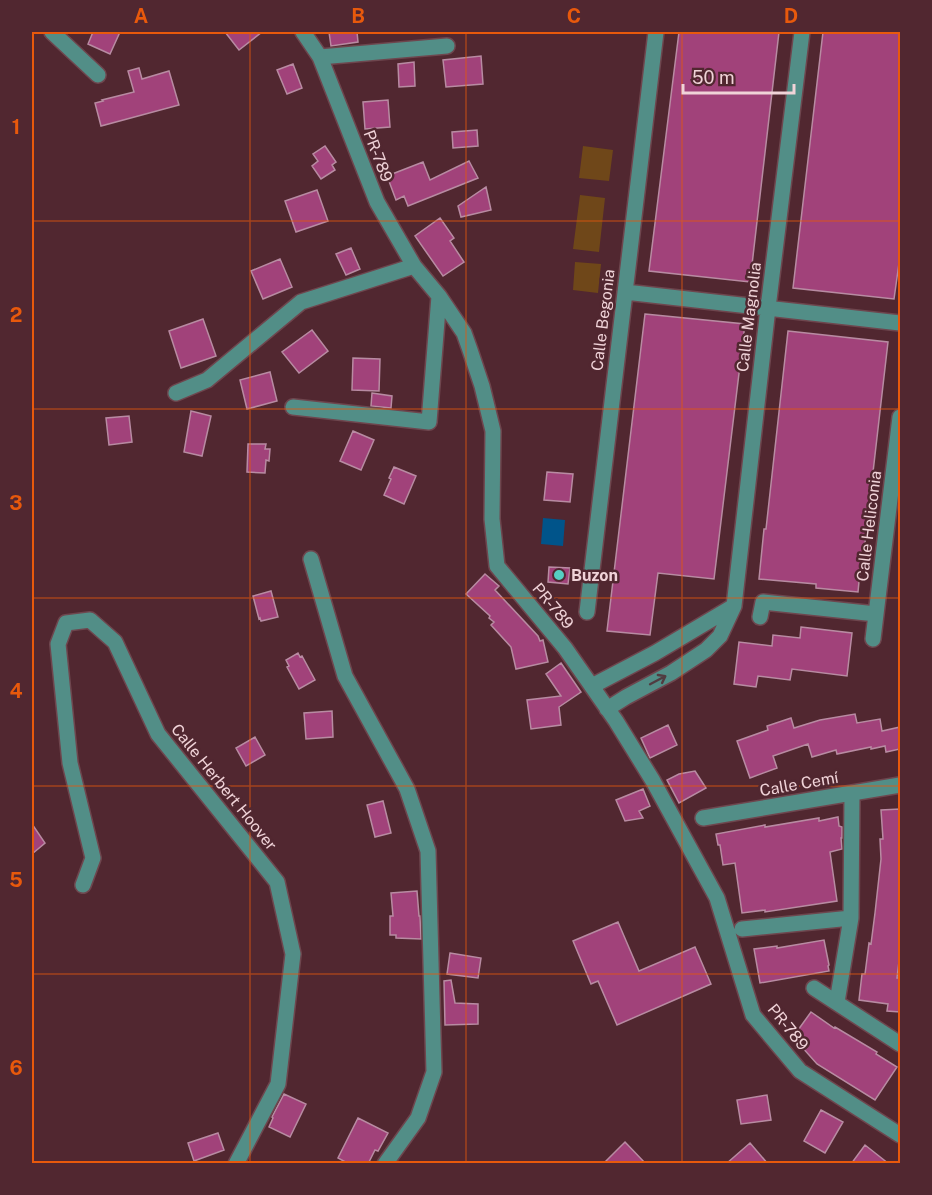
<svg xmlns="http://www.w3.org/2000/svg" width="932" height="1195" font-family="'Public Sans',sans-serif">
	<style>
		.green { fill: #6f4719 }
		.water { fill: #00548a }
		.building { fill: #a1427a; stroke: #b88ba2; stroke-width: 1.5 }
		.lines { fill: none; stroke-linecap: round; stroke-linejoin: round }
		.minor-casing { stroke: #6e464e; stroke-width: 18 }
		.minor { stroke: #528e87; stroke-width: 15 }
		.oneway { stroke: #513c41 }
		.grid { fill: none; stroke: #e8590c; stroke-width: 1.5; stroke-opacity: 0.55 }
		.poi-dot { fill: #56cec2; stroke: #512730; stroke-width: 2 }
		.labels { text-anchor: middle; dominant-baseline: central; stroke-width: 5; stroke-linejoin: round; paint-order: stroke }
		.street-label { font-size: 16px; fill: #f0d3d8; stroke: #512730 }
		.poi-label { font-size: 16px; font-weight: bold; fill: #f0d3d8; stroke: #512730; text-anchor: start }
		.neatline { fill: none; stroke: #e8590c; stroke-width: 2 }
		.grid-label { font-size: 20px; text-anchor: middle; font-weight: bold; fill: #e8590c }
	</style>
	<rect width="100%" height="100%" fill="#512730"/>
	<path class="green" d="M583,146L613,150L609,181L579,178Z
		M580,195L605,198L599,252L573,249Z
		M575,262L601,264L598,293L573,290Z"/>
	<path class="water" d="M543,518L565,520L563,546L541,544Z"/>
	<path class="building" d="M93,32H120L110,54L88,44Z
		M225,32H262L239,50Z
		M329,32H357L358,42L331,46Z
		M679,32H779L750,282L649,271Z
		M823,32H900V256L894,299L793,288Z
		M481,56L483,84L446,87L443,60Z
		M414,62L415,86L399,87L398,64Z
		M293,64L302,88L287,94L277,70Z
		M139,68L142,79L169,71L179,105L101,126L95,103L103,101L102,100L134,92L128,71Z
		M388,100L390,127L365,129L363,102Z
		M477,130L478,146L453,148L452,132Z
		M325,146L336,162L332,165L335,170L321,179L312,166L318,161L313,154Z
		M469,161L478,178L408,206L404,196L396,200L387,176L423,162L430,180Z
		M486,187L491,210L461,217L458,206Z
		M317,190L328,221L296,232L285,201Z
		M440,218L454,238L450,241L464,262L443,276L415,236Z
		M351,248L360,269L346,275L336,254Z
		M280,259L292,287L263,299L251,271Z
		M645,314L745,324L714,579L658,573L650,635L607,631Z
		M203,319L216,356L181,368L169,331Z
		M312,330L328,351L299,373L282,352Z
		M788,331L888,342L866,533L863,561H861L858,592L816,588V584L759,579L764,529H766Z
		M353,358L380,359L379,391L352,390Z
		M270,372L277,401L247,409L240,380Z
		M372,393L392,396L391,408L371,406Z
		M191,411L211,416L202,456L184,452Z
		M129,416L132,442L109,445L106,418Z
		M353,431L374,440L361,470L340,461Z
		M248,444H266L265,449H270L269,461L266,460L265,473L247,472Z
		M394,467L416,476L404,504L384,495L391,479L389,478Z
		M547,472L573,474L570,502L544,500Z
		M549,567L570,568L568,584L548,582Z
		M485,574L499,586L495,590L538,636L540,641L543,640L548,662L516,669L511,647L491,625L494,622L489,618L490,616L466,594Z
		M271,591L278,617L261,621L260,618L259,619L253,596Z
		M801,627L852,633L847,676L792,669L790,680L758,676L756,687L734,684L739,642L772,646L773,635L800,638Z
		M298,653L300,657L302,656L315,680L299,689L287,667L289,666L286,660Z
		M561,663L581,692L559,707L561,725L531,729L527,700L561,696L546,674Z
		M332,711L333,737L306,739L304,713Z
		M855,714L857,723L880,719L882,731L900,727V749L886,752L885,746L871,749V747L837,754L836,750L812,757L808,744L773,756L777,768L750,778L737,741L768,730L767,726L791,718L794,728L820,720Z
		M668,725L677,745L650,758L641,738Z
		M255,737L265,755L246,766L236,748Z
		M695,771L706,788L679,803L667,780L679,774Z
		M643,789L650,806L639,811L643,818L625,821L616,800Z
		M383,801L391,833L375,837L367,805Z
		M900,809V953L897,978H900V1012L887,1011L888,1004L859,1000L862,974H865L869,943L871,944L875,913L881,859L880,839H883L881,810Z
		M838,817L839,826L842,827V838H841L842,849L830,852L837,901L765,912V910L742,913L735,863L723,865L720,845H718L716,834L765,825V827L819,818V821Z
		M32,824L45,843L32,854Z
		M417,891L419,916H420L421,939L396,938V935H390V916H393L391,893Z
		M618,922L639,971L695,947L711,984L617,1025L598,981L591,984L573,941Z
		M824,940L829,965L828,966L829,971L760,983L754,949L777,946V948Z
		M450,953L481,958L478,978L447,974Z
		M451,980L455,1003L478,1004V1024L445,1025L444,981Z
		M811,1012L834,1028L835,1027L877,1052L876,1054L897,1067L875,1100L817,1064L793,1037Z
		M284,1094L306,1104L290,1137L269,1127L273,1118L272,1117Z
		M767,1095L771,1120L741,1124L737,1100Z
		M821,1110L843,1122L825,1153L804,1141Z
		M358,1118L388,1133L378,1151L375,1150L368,1164H349L338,1158Z
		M218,1133L224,1150L194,1161L188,1143Z
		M625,1142L646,1164H603Z
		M750,1143L768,1164H726Z
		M865,1145L889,1164H851Z"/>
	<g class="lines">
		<g class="minor-casing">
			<path id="minor" d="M52,32L98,75
				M303,32L320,57L377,202L414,266L439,296L464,333L470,350L482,386L493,431L492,519L497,566L565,648L616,721L653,781L717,898L753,1015L800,1071L900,1135
				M320,57L447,46
				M625,292L900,323
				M176,393L207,380L301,302L414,266
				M293,407L429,422L439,296
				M311,559L345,676L407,789L428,851L434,1072L418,1118L385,1164
				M587,612L656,32
				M760,617L763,602L876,614
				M873,639L900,417
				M592,686L655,653L734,606
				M607,709L626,697L671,673L706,650L720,636L734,606L768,308L802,32
				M703,818L900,785
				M83,885L93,858L70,763L58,644L66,623L90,620L115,642L158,734L277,882L293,954L278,1084L236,1164
				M742,929L851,918
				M814,988L900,1044
				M837,1002L851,918L852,793"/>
		</g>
		<use href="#minor" class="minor"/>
	</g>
	<defs><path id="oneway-shaft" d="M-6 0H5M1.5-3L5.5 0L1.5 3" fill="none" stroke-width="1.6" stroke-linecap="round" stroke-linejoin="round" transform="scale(1.5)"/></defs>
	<use class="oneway" href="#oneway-shaft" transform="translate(658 680) rotate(-28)"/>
	<path class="grid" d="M250,32V1164M466,32V1164M682,32V1164M32,221H900M32,409H900M32,598H900M32,786H900M32,974H900"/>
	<circle class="poi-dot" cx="559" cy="575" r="6"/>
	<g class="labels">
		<g class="street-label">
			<text transform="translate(378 156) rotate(69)">PR-789</text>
			<text transform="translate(749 317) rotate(-83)">Calle Magnolia</text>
			<text transform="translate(603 320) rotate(-83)">Calle Begonia</text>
			<text transform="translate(869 526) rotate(-83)">Calle Heliconia</text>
			<text transform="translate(553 606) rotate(50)">PR-789</text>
			<text transform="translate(799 784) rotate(-10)">Calle Cemí</text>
			<text transform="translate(224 787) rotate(51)">Calle Herbert Hoover</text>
			<text transform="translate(788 1027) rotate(51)">PR-789</text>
		</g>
		<g class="poi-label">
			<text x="571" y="575">Buzon</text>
		</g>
	</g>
	<rect width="932" height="1195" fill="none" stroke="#512730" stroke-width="66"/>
	<path d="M683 84v9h111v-9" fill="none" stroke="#f0d3d8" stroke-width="3"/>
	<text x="692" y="84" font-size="18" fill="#f0d3d8" stroke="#512730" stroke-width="4.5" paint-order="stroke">50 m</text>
	<rect x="33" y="33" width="866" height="1129" class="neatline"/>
	<g class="grid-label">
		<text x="141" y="23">A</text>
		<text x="358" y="23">B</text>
		<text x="574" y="23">C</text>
		<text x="791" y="23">D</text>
		<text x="16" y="134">1</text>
		<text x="16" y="322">2</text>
		<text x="16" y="510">3</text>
		<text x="16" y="698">4</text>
		<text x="16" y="887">5</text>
		<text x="16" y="1075">6</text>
	</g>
</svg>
